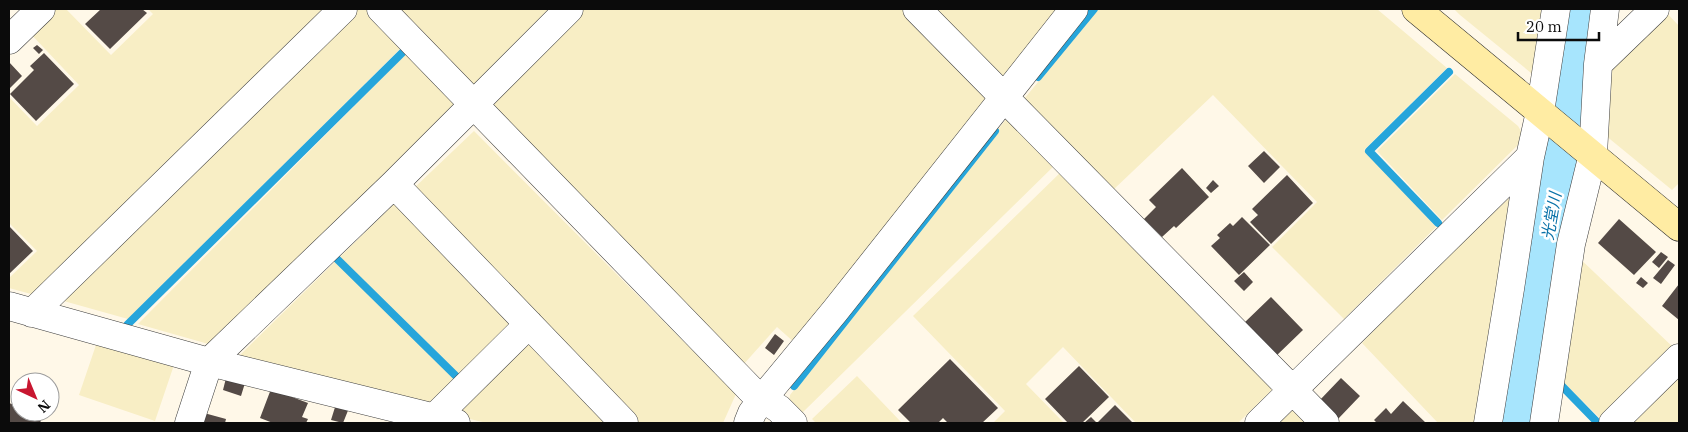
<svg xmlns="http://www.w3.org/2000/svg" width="1688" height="432" font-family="'IBM Plex Serif','Noto Sans JP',serif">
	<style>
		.farmland { fill: #f8eec5 }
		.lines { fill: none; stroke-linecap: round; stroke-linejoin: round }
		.stream { stroke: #26a5db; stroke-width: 8 }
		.river { stroke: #a7e5fd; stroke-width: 49 }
		.building { fill: #544a46 }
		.street-casing { stroke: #3e3e3e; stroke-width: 29 }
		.secondary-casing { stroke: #2d2d2d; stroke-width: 29 }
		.street { stroke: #fff; stroke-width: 28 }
		.secondary { stroke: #ffeca3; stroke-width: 28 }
		.labels { text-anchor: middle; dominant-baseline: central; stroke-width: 5; stroke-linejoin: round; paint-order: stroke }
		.water-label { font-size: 16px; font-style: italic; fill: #0972a8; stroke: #fff }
	</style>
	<rect width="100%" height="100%" fill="#fff8e8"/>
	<path class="farmland" d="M51,9H66L111,55L153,14L148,9H334L42,297L9,288V278L37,251L9,223V97L37,126L79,85L28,31Z
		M351,9H369L405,44L128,319L53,298Z
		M391,9H557L473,92Z
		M580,9H905L990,94L795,343L777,327L743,365L485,104Z
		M930,9H1059L1002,81Z
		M1098,9H1377L1447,68L1364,150L1436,227L1344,319L1272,247L1317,202L1213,95L1112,191L1020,104Z
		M1454,9H1549L1536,77L1460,15Z
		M1665,11L1679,26V183L1672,190L1594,126L1604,71Z
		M411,49L464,102L212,345L138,324Z
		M1455,74L1518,126L1525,138L1442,220L1377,151Z
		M1011,113L1058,162L801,414L789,402L790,395Z
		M474,131L736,394L723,423H631L412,190Z
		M1063,170L1277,385L1238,423H1136L1063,347L1026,384L1064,423H993L1005,411L913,316Z
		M1519,189L1483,423H1438L1362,343L1441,261Z
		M396,202L522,324L437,408L237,358Z
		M1575,254L1675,349L1603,421L1556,375Z
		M529,331L617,423H487L444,413Z
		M97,342L175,362L155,421L79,395Z
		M1679,375V423H1630Z
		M857,376L902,423H816L812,419Z
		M1295,408L1310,423H1279Z"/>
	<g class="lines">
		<path class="stream" d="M1038,77L1094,9
			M1438,223L1369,151L1449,72
			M335,257L460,380
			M127,325L407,48
			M1528,353L1545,369
			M1557,381L1596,421
			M794,386L995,131"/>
		<path class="river" d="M1515,423L1580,50L1583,9"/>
	</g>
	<path class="building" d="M101,9H142L147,13L110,49L85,24Z
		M37,45L43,50L39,54L33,48Z
		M44,53L74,84L36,121L10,94L34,70L30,66Z
		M9,62L22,76L9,89Z
		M1264,151L1280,167L1264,183L1248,166Z
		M1182,168L1209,197L1176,228L1174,226L1162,237L1144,219L1156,207L1149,200Z
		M1287,175L1313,203L1271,244L1250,222L1258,215L1252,209Z
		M1213,180L1219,186L1211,193L1206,188Z
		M1242,217L1270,245L1239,275L1211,246L1220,238L1217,235L1230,223L1233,226Z
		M1619,219L1656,252L1634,275L1598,243Z
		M9,226L33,251L9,274Z
		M1661,252L1668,257L1659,268L1652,262Z
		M1668,260L1675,265L1661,284L1653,278Z
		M1244,272L1253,282L1244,291L1234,281Z
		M1641,277L1648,283L1643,288L1636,283Z
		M1679,284V320L1662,306Z
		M1271,297L1303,330L1275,357L1243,324Z
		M775,334L784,341L774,355L765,348Z
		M950,359L998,408L982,423H948L943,418L938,423H911L898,410Z
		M1079,366L1109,397L1082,423H1068L1045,399Z
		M226,378L245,383L241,396L223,390Z
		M1341,378L1360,396L1338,419L1319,401Z
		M271,389L308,403L302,417L308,419L306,423H273L260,418Z
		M1403,401L1426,423H1377L1374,420L1386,408L1391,414Z
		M9,403L20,407V412H34L43,415L40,423H9Z
		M336,404L349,408L343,423L331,420Z
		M1115,405L1133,423H1084L1091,417L1097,423Z
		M204,413L226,419L225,423H200Z"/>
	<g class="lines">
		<g class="street-casing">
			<path id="street" d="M381,9L752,391L779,409L793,423
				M917,9L1325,423
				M9,40L41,9
				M1598,64L1605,9
				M394,184L624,423
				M9,306L209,362L456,423
				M32,313L343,9
				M189,423L209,362L394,184L569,9
				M429,423L529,324
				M748,423L752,413L763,398L835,311L1074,9
				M1259,423L1530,157
				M1488,423L1510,289L1530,157L1540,112L1556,9
				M1544,423L1571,244L1593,154L1598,64L1655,9
				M1613,423L1679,358"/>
		</g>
		<g class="secondary-casing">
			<path id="secondary" d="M1416,9L1679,227"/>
		</g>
		<use href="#street" class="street"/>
		<use href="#secondary" class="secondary"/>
	</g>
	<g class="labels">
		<g class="water-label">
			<text transform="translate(1551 216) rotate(-80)">光堂川</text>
		</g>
	</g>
	<rect width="1688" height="432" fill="none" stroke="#0b0b0b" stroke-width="20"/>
	<g transform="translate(35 397) rotate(136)"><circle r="24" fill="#ffffff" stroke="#9d9d9d"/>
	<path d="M0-4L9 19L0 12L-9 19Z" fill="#c81630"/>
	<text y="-8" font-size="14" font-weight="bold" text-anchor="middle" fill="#0b0b0b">N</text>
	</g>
	<path d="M1518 32v8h81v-8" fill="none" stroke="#0b0b0b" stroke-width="2.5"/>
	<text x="1526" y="32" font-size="15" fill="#0b0b0b" stroke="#ffffff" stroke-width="4" paint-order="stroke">20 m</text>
</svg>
